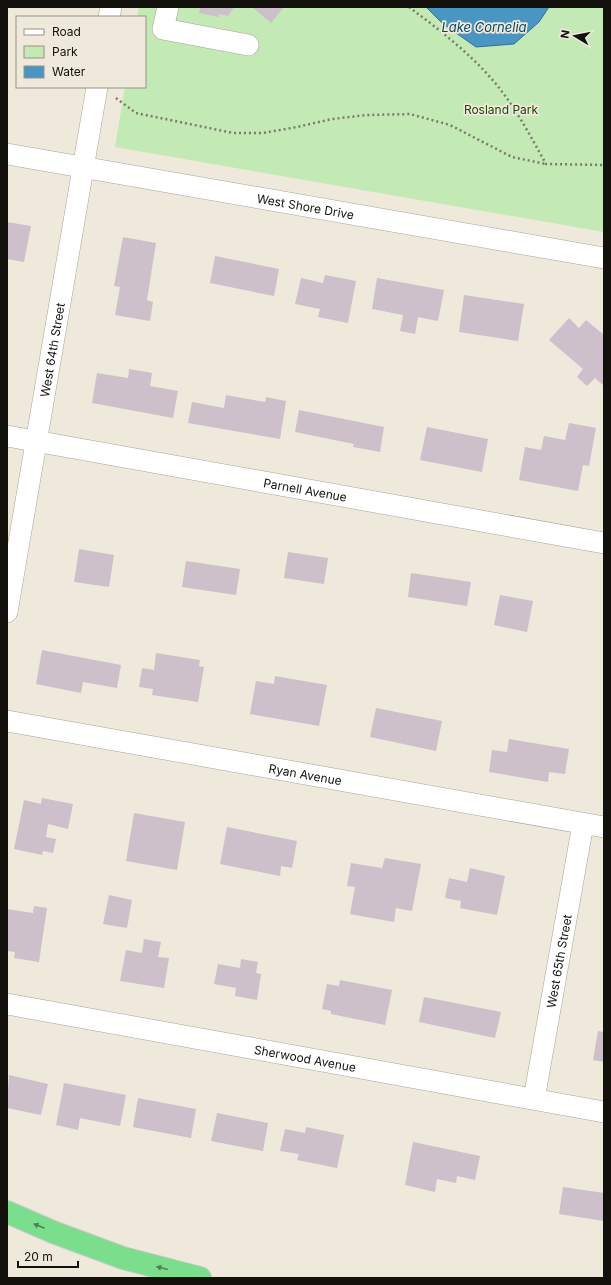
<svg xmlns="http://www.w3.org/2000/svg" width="611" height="1285" font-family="Inter,sans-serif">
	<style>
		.green { fill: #c3e9b4 }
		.water { fill: #4996c3; stroke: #396e8c }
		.building { fill: #cdc0ca }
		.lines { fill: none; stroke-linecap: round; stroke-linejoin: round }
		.minor-casing { stroke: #a9a497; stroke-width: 22 }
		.highway-casing { stroke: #cbcbca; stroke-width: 24 }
		.path { stroke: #7c7970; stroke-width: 2.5; stroke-dasharray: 2 3; stroke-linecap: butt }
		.minor { stroke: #fff; stroke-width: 21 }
		.highway { stroke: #7bde8c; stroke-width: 22 }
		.oneway { fill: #4c8252 }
		.labels { text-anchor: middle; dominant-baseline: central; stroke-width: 3.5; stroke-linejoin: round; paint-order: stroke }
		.park-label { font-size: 12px; fill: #1e4803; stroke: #eee9db }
		.street-label { font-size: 12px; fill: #13110c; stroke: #eee9db }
		.water-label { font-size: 13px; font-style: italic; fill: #084867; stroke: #eee9db }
	</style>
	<rect width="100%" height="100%" fill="#eee9db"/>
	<path class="green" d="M139,7H604V232L115,147L125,87H145V17H137Z"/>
	<path class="water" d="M426,7H549L539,22L514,44L476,47L442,23Z"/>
	<path class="building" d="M200,7H234L228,16L219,14L218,17L199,13Z
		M252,7H284L271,23Z
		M7,222L31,226L24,262L7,259Z
		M123,237L156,243L147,300L153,302L150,321L115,315L120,287L114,286Z
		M215,256L279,269L274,296L210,283Z
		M325,275L356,281L348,323L318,317L320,309L295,304L301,278L323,283Z
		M377,278L444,290L438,321L418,317L415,334L400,331L403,315L372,309Z
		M464,295L524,304L518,341L459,332Z
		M569,318L579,328L586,320L604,335V386L595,378L587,386L577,377L583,369L549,340Z
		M129,369L152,373L150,386L178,391L173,418L92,403L97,373L128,378Z
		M226,395L265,402L266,397L286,401L280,439L188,423L192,402L224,408Z
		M299,410L384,427L380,452L353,447L354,444L295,432Z
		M569,423L596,428L589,466L583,465L578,491L519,480L525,447L541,450L544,436L565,440Z
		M427,427L488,439L482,472L420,460Z
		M79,549L114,555L109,587L74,582Z
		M288,552L328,558L324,584L284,578Z
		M186,561L240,569L236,595L182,587Z
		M411,573L471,582L467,606L408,597Z
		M500,595L533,601L527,632L494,625Z
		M42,650L121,665L117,688L83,682L81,693L36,684Z
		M156,653L200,660L199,666L204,667L198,702L152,695L153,689L139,687L142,668L154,670Z
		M275,676L327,685L319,726L250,714L256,681L274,684Z
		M376,708L442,721L436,751L370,737Z
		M509,739L569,749L565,774L549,772L548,782L489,772L492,750L507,752Z
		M42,798L73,804L68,829L48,824L46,837L56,839L53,853L43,851L42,855L14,849L24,800L41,804Z
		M134,813L185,822L177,870L126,861Z
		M227,827L297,841L292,868L281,866L280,876L220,864Z
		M385,858L421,864L412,911L396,908L394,922L350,914L355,887L347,886L351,863L382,868Z
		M470,868L505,876L497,915L460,908L461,901L445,898L449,878L467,882Z
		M109,895L132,900L127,928L103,924Z
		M34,906L47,908L39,962L14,958L15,952L7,951V909L33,913Z
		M144,939L161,942L158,957L169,958L164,988L120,981L126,950L142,953Z
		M241,959L258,962L256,973L261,974L257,1000L235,996L236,988L214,984L218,964L240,968Z
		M340,980L392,990L385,1025L331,1014V1011L322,1009L327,984L339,986Z
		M424,997L501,1012L495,1038L419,1022Z
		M598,1031L604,1032V1062L593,1060Z
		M9,1075L48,1084L41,1115L7,1108Z
		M64,1083L126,1095L120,1126L80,1118L78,1130L56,1125Z
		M138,1098L196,1109L191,1138L133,1127Z
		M217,1113L268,1123L263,1151L211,1141Z
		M306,1127L344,1135L337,1168L297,1160L299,1154L280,1151L285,1129L305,1133Z
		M413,1142L480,1156L475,1180L457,1176L456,1183L437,1179L435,1192L405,1185Z
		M563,1187L604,1193V1221L559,1214Z"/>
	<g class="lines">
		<g class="minor-casing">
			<g id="minor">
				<path d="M168,7L163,29L248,45"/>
				<path d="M109,17L111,7"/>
				<path id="s1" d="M7,154L604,258"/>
				<path id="s2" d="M7,436L604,543"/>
				<path id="s3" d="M7,612L97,87"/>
				<path id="s4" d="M7,721L604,827"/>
				<path id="s5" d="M7,1004L604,1112"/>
				<path id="s6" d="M534,1099L583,824"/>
			</g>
		</g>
		<g class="highway-casing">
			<path id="highway" d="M7,1212L53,1232L123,1258L200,1278"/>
		</g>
		<path class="path" d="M409,7C441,31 475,57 500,89C518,112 532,139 546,164L604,165
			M116,98L136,113L233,133H263L297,127L332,119L367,115L410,114L450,125L512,157L546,164"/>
		<use href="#minor" class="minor"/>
		<use href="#highway" class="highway"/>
	</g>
	<defs><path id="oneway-solid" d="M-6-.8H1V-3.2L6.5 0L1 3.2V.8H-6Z"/></defs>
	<g class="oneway">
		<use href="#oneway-solid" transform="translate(39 1226) rotate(-157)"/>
		<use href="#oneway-solid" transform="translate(162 1268) rotate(-166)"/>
	</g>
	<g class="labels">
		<g class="park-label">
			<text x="501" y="109">Rosland Park</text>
		</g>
		<g class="street-label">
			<text stroke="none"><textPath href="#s1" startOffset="303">West Shore Drive</textPath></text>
			<text stroke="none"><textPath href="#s3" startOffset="266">West 64th Street</textPath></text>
			<text stroke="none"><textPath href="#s2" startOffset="303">Parnell Avenue</textPath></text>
			<text stroke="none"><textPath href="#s4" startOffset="303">Ryan Avenue</textPath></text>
			<text stroke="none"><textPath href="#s6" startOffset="140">West 65th Street</textPath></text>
			<text stroke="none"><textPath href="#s5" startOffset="303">Sherwood Avenue</textPath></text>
		</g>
		<g class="water-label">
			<text x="484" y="27">Lake Cornelia</text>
		</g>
	</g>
	<rect width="611" height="1285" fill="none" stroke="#13110c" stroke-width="16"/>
	<rect x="16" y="16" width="130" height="72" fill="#eee9db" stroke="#969388"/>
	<rect x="24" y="29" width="20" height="6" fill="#ffffff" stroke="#969388"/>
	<text x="52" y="36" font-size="12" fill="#13110c">Road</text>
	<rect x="24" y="46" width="20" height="12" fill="#c3e9b4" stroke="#969388"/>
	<text x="52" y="56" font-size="12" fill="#13110c">Park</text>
	<rect x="24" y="66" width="20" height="12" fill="#4996c3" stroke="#969388"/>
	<text x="52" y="76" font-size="12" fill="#13110c">Water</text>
	<g transform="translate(575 36) rotate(280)" stroke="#eee9db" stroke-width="3" paint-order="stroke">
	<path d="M0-3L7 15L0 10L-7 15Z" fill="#13110c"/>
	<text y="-6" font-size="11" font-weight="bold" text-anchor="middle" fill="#13110c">N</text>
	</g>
	<path d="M18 1261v6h60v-6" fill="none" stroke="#13110c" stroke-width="2"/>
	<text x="24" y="1261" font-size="12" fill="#13110c" stroke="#eee9db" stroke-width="3" paint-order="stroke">20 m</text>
</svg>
